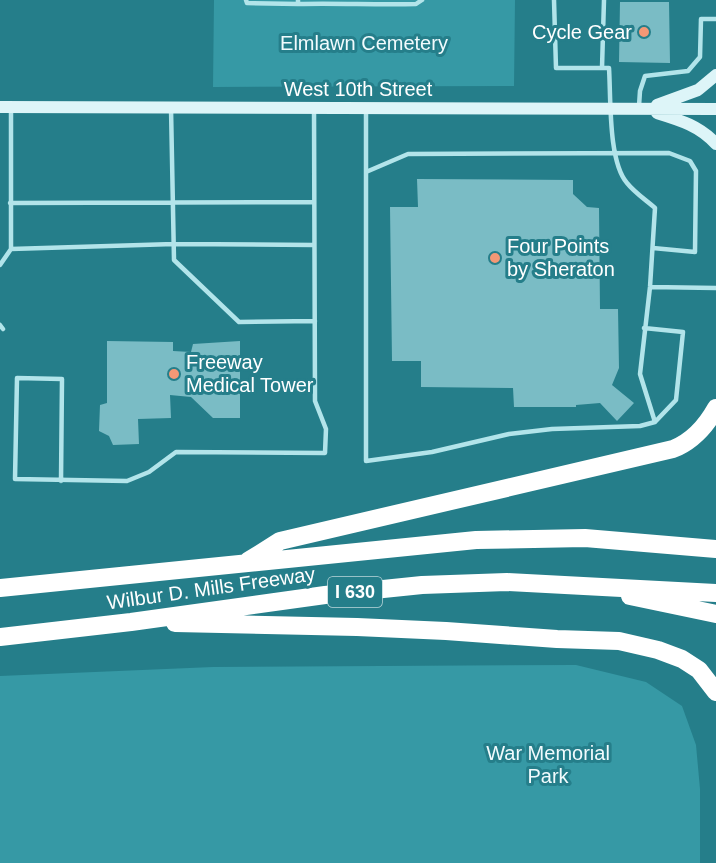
<svg xmlns="http://www.w3.org/2000/svg" width="716" height="863" font-family="Helvetica,sans-serif">
	<style>
		.green { fill: #3699a5 }
		.building { fill: #7abcc5 }
		.lines { fill: none; stroke-linecap: round; stroke-linejoin: round }
		.lane { stroke: #b2e4ea; stroke-width: 4.5 }
		.secondary { stroke: #ddf5f8; stroke-width: 12 }
		.highway { stroke: #fff; stroke-width: 18 }
		.poi-dot { fill: #f49876; stroke: #257e8a; stroke-width: 2 }
		.labels { text-anchor: middle; dominant-baseline: central; stroke-width: 6; stroke-linejoin: round; paint-order: stroke }
		.shield { fill: #257e8a; stroke: #bed8dc; stroke-width: 1.5 }
		.shield-label { font-size: 18px; font-weight: bold; fill: #fff }
		.poi-label { font-size: 20px; fill: #fff; stroke: #257e8a; text-anchor: start }
		.park-label { font-size: 20px; fill: #f1fbfd; stroke: #257e8a }
		.street-label { font-size: 20px; fill: #fff; stroke: #257e8a }
	</style>
	<rect width="100%" height="100%" fill="#257e8a"/>
	<path class="green" d="M214,0H515L514,86L213,87Z
		M576,665L646,682L682,706L696,745L700,789V863H0V676L213,667Z"/>
	<path class="building" d="M620,2H669L670,63L619,62Z
		M417,179L573,180V194L587,207L599,208L600,309H618L619,368L612,385L634,403L617,421L600,403L576,405V407H514L513,388L421,387V361H392L390,207H418Z
		M107,341L173,342V351L191,352L193,344L240,341V418H213L191,397L170,395L171,418L138,419L139,444L113,445L109,436L99,431L100,405L107,403Z"/>
	<g class="lines">
		<path class="lane" d="M246,0L247,3L298,4
			M298,0V4C337,3 377,5 416,4L422,0
			M602,68L604,0
			M639,106L640,91L645,76L688,71L700,57L701,19H716
			M171,108L174,260L239,322L315,321
			M366,108V172L408,154L669,153L690,161L696,171L695,252L653,248
			M11,110V249L174,244L314,245
			M366,172V461L432,452L509,434L552,429L640,426L655,422L640,374L650,287L655,208C646,200 635,193 627,183C608,161 611,98 609,68H556L554,0
			M10,203L314,202
			M0,265L11,249
			M650,287L716,288
			M0,325L3,329
			M644,328L683,332L676,400L655,422
			M61,481L62,379L17,378L15,479L127,481L149,472L176,452L325,453L326,429L315,401L314,108"/>
		<path class="secondary" d="M657,105L698,90L716,75
			M0,107L716,109
			M657,113C680,120 700,126 716,144"/>
		<path class="highway" d="M248,561L280,541L673,449C693,441 706,426 716,408
			M0,588L476,540L585,538L716,549
			M630,596L716,614
			M175,623L357,627L446,631L557,639L619,641L658,650L682,659L699,670L716,692
			M0,637L131,622L325,595L422,585L507,582L716,593"/>
	</g>
	<g class="poi-dot">
		<circle cx="644" cy="32" r="6"/>
		<circle cx="495" cy="258" r="6"/>
		<circle cx="174" cy="374" r="6"/>
	</g>
	<g class="labels">
		<rect class="shield" x="328" y="577" width="54" height="30" rx="4.5"/>
		<g class="shield-label">
			<text x="355" y="592">I 630</text>
		</g>
		<g class="poi-label">
			<text x="632" y="32" text-anchor="end">Cycle Gear</text>
			<text x="507" y="246">Four Points<tspan x="507" dy="23">by Sheraton</tspan></text>
			<text x="186" y="362">Freeway<tspan x="186" dy="23">Medical Tower</tspan></text>
		</g>
		<g class="park-label">
			<text x="364" y="43">Elmlawn Cemetery</text>
			<text x="548" y="753">War Memorial<tspan x="548" dy="23">Park</tspan></text>
		</g>
		<g class="street-label">
			<text x="358" y="89">West 10th Street</text>
			<text transform="translate(211 588) rotate(-8)">Wilbur D. Mills Freeway</text>
		</g>
	</g>
</svg>
